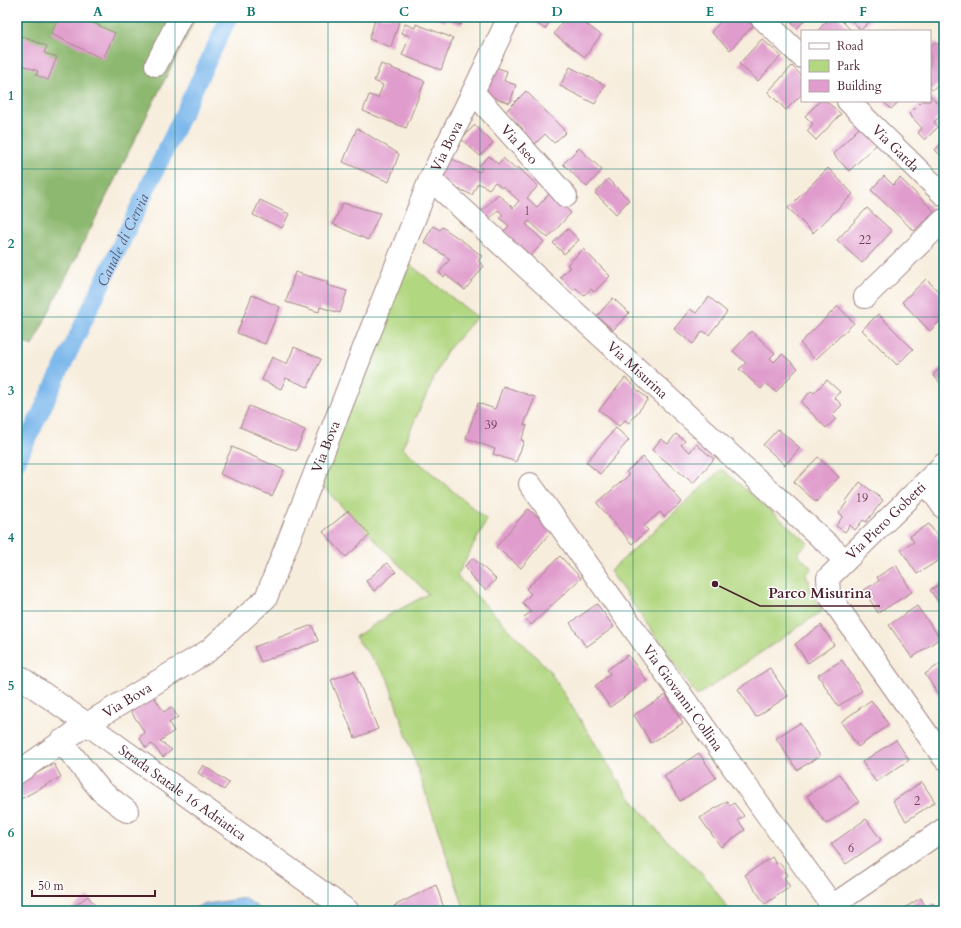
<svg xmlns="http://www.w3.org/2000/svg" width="961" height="928" font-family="Cardo,serif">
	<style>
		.green { fill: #b2d781; stroke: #7e7b56 }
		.forest { fill: #8db86f; stroke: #6c6c4d }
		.water { fill: #78b6eb; stroke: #616a8b }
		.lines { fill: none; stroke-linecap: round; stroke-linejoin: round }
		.canal { stroke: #78b6eb; stroke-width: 17 }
		.building { fill: #e09ccc }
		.minor-casing { stroke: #a08684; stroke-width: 24 }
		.major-casing { stroke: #a08684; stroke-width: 24 }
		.minor { stroke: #fff; stroke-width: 22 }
		.major { stroke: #fff; stroke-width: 22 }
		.grid { fill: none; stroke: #0f766e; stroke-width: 1; stroke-opacity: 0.55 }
		.labels { text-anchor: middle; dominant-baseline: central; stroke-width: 3; stroke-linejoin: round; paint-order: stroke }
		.number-label { font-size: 12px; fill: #703e53 }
		.street-label { font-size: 14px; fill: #4a1f2b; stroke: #fff }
		.water-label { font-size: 15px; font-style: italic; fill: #5c5b78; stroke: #fff }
		.leader { fill: none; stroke: #4a1f2b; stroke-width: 1.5 }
		.callout-dot { fill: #4a1f2b; stroke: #fff; stroke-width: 1.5 }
		.callout-label { font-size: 15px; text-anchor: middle; font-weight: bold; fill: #4a1f2b; stroke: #fff; stroke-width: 3; stroke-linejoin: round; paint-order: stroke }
		.neatline { fill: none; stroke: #0f766e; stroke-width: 1.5 }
		.grid-label { font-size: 13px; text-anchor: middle; font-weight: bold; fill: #0f766e }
	</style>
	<rect width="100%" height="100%" fill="#fff"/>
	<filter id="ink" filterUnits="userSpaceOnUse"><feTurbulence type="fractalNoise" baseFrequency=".025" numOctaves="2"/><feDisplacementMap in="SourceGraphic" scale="8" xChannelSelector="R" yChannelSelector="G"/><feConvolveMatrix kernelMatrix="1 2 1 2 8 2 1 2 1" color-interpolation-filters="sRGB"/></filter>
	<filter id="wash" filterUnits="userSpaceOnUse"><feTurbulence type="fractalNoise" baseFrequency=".012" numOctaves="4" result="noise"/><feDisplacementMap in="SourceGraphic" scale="16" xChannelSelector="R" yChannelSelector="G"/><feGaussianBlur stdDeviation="0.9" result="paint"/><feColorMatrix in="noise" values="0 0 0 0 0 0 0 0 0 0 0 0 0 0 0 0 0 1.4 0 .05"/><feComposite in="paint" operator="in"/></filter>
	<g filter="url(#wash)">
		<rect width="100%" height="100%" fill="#f7eddc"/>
		<path class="green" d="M409,264L477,317L446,352L402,448L487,520L457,576L549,670L623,788L661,835L706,878L730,911H465L387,677L355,637L391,614L428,594L316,480Z
			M722,469L808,543L797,554L812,568L806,575L809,580L810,589L822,611L697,696L610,571Z"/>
		<path class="forest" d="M17,17H196L32,346L17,339Z"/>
		<path class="water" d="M245,898L263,911H191L201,905Z"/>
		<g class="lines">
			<path class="canal" id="s1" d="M17,462L229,17"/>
		</g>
		<g id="blocks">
			<path class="building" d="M59,17H80L115,33L103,59L51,34Z
				M376,17H394L400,19L391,47L369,39Z
				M433,17H465L461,25L446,19L445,22Z
				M526,17H553L545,29Z
				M566,17H587L590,19L586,24L601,35L585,57L554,34Z
				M725,17H743L753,26L730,50L711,32Z
				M786,17H808L797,28Z
				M831,17H838L852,31H817Z
				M848,17H874L861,30Z
				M405,24L415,28L416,24L453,38L441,70L402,55L410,36L401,33Z
				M20,36L47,46L44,53L57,57L48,80L36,75L38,71L17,63V44Z
				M762,39L781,56L758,81L739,64Z
				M936,42L943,49L944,48V79L932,90L930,88V47Z
				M381,64L425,81L406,128L363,111L369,95L378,98L383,85L374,81Z
				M488,65L507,71L504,81L516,85L510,103L479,93Z
				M792,66L802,76V94L786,110L768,92Z
				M570,67L605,85L595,104L560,86Z
				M526,91L566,132L554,143L545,134L531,148L518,135L523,129L505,112Z
				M930,95L944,110V112L934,122L938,127L925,140L918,133L922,128L909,114L922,101H930Z
				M820,101H826L841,114L816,140L807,131L813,124L805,116Z
				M883,101H900L891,109Z
				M475,125L493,143L480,156L461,139Z
				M861,126L878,143L849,171L833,154Z
				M357,128L399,154L389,182L343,162Z
				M944,140V159L935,150Z
				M579,148L602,170L587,187L563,164Z
				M446,156L479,172L482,169L479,166L489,156L498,164L503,158L515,169L518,167L538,186L527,198L537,207L550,193L571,213L548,238L529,221L526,224L544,242L527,259L501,234L509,226L500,218L503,215L498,210L483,226L475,218L498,194L513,208L519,201L503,186L502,188L495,182L489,189L478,183L472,195L436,178Z
				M828,168L853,194L813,233L788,208Z
				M884,176L893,185L900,178L934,211L914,231L871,190Z
				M608,179L629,200L616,214L595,193Z
				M260,200L289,214L282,228L253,215Z
				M343,203L380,213L368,240L333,224Z
				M867,208L892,231L862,263L837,240Z
				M433,226L440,230L442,227L464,242L482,256L478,261L484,266L465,290L446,275L444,277L439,273L450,259L424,242Z
				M568,229L579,240L564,254L553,243Z
				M583,249L610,276L594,292L591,289L584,295L576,288L574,290L560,277L570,267L567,265Z
				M295,272L328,282L327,285L347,291L340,313L320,307L319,312L286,302Z
				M926,279L944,297V317L930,331L902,302Z
				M252,295L280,307L265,344L237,333Z
				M709,297L727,312L709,335L703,331L693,344L674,329L690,309L696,313Z
				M613,298L629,313L613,330L597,316Z
				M838,306L854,323L815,360L800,343Z
				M878,314L913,349L897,365L862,330Z
				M751,331L775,353L770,358L774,362L782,354L798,368L776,392L766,383L761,389L739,369L746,363L733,351Z
				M294,347L321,359L308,387L286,378L281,389L262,380L272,357L287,364Z
				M944,364V387L933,375Z
				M625,378L636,387L635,388L648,399L629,423L625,420L619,426L599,410Z
				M827,380L840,392L834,397L842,405L832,415L836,419L826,428L801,402L811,391L814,393Z
				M503,386L535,397L524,425L527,426L521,440L524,441L516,462L493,454L495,449L466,438L478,403L495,409Z
				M249,406L305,430L296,451L240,427Z
				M616,428L629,440L600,474L586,462Z
				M778,429L800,448L785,465L763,445Z
				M676,434L685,441L681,445L690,452L696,444L714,459L693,483L652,450L661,439L668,444Z
				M232,447L284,470L272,496L220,474Z
				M643,457L682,502L664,517L660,512L644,526L648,530L632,544L597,503L629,475L626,472Z
				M818,457L839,477L816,502L794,482Z
				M860,482L883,500L866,522L863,520L855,530L850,525L845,532L836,526L843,516L839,513L847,502L846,501Z
				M528,509L553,529L521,568L496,547Z
				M348,511L370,535L346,557L323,532Z
				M929,524L944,546V557L917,574L901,550L914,542L910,536Z
				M560,556L581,578L531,625L524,617L531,612L522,603L531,594L526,589Z
				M473,558L496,579L486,590L473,579L465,566Z
				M387,563L396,572L374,591L366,581Z
				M896,565L912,592L878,613L864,590L879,581L877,577Z
				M944,581V610L930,590Z
				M597,604L614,627L586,647L570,623Z
				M917,606L940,638L912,658L889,625Z
				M312,625L318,641L261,662L254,647Z
				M821,625L834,645L808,663L795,644Z
				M628,655L647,681L610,707L595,686L610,674L607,670Z
				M842,660L862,691L838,706L818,675Z
				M944,661V697L941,699L925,674Z
				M770,668L788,696L756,717L738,689Z
				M354,671L378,729L355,738L331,680Z
				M151,692L164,712L171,707L178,717L169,723L174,731L160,741L172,750L163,757L152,744L146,748L139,737L145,733L128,707Z
				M666,695L683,723L651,743L634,715Z
				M871,700L889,725L858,747L841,722Z
				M800,723L820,756L797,770L776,738Z
				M896,740L909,760L876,782L862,762Z
				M699,753L716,778L680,801L664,776Z
				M54,764L61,777L17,801V783Z
				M203,765L229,783L224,790L198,773Z
				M839,774L859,802L826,824L807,796Z
				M922,782L935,802L906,821L893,801Z
				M727,801L730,806L734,803L744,816L738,820L745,830L721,847L700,818Z
				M866,819L881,840L846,864L831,844Z
				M772,857L776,864L779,862L788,875L784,877L790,887L765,904L745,875Z
				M436,885L445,911H398L394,906Z
				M88,896L99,911H68Z
				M921,898L926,908L933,903L936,909L939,907L941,911H908L906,907Z"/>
		</g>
	</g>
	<g filter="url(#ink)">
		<use href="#blocks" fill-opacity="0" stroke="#a08684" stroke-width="1"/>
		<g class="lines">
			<g class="minor-casing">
				<g id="minor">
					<path d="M761,17L802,57"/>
					<path d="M156,65L180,17"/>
					<path id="s2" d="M473,92L566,196"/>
					<path id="s3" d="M848,101L944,195"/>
					<path id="s4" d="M430,179L845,560"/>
					<path d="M865,297L944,220"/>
					<path d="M944,464L828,578L829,595L944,758"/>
					<path d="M926,482L944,508"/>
					<path id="s5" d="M530,484L836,911"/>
					<path d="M61,741L101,791L127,811"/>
					<path id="s6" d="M17,773L87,724L208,651L266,598L430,179L473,92L509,17"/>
					<path d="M832,906L944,829"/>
				</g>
			</g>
			<g class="major-casing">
				<g id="major">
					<path id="s7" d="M17,675L87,724L348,911"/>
				</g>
			</g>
			<use href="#minor" class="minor"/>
			<use href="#major" class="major"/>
		</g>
	</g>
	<path class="grid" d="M175,17V911M328,17V911M480,17V911M633,17V911M786,17V911M17,169H944M17,317H944M17,464H944M17,611H944M17,759H944"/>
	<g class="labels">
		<g class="number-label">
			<text x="527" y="211">1</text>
			<text x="865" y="240">22</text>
			<text x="491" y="425">39</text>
			<text x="862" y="498">19</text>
			<text x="917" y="801">2</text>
			<text x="851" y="848">6</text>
		</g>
		<g class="street-label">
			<text stroke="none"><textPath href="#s2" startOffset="70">Via Iseo</textPath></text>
			<text stroke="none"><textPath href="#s6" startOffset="792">Via Bova</textPath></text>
			<text stroke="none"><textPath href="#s3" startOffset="67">Via Garda</textPath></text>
			<text stroke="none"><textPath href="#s4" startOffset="282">Via Misurina</textPath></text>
			<text stroke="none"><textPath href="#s6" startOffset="468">Via Bova</textPath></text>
			<text transform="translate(886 521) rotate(-44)">Via Piero Gobetti</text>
			<text stroke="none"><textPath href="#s5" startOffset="263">Via Giovanni Collina</textPath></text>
			<text stroke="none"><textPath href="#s6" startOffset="132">Via Bova</textPath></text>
			<text stroke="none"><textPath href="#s7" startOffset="203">Strada Statale 16 Adriatica</textPath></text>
		</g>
		<g class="water-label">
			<text stroke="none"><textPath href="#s1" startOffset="246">Canale di Cervia</textPath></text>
		</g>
	</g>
	<path class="leader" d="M715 584L760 606H880"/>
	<circle class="callout-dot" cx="715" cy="584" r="4"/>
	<g class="callout-label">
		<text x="820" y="598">Parco Misurina</text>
	</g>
	<rect width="961" height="928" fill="none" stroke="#fff" stroke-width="44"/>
	<rect x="801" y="30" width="130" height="72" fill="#ffffff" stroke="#b7a5aa"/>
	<rect x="809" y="43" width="20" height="6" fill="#ffffff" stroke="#b7a5aa"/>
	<text x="837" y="50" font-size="12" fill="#4a1f2b">Road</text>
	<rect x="809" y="60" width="20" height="12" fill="#b2d781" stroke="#b7a5aa"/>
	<text x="837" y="70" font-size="12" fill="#4a1f2b">Park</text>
	<rect x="809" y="80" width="20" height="12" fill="#e09ccc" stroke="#b7a5aa"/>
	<text x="837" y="90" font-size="12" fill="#4a1f2b">Building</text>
	<path d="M32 890v6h123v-6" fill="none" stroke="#4a1f2b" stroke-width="2"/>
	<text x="38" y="890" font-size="12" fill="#4a1f2b" stroke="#ffffff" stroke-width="3" paint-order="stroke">50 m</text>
	<rect x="22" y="22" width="917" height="884" class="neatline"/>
	<g class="grid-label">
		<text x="98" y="16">A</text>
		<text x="251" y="16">B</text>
		<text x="404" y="16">C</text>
		<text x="557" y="16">D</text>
		<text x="710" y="16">E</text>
		<text x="863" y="16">F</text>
		<text x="11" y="100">1</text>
		<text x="11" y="248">2</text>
		<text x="11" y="395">3</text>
		<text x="11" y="542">4</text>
		<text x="11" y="690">5</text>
		<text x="11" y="837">6</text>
	</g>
</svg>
